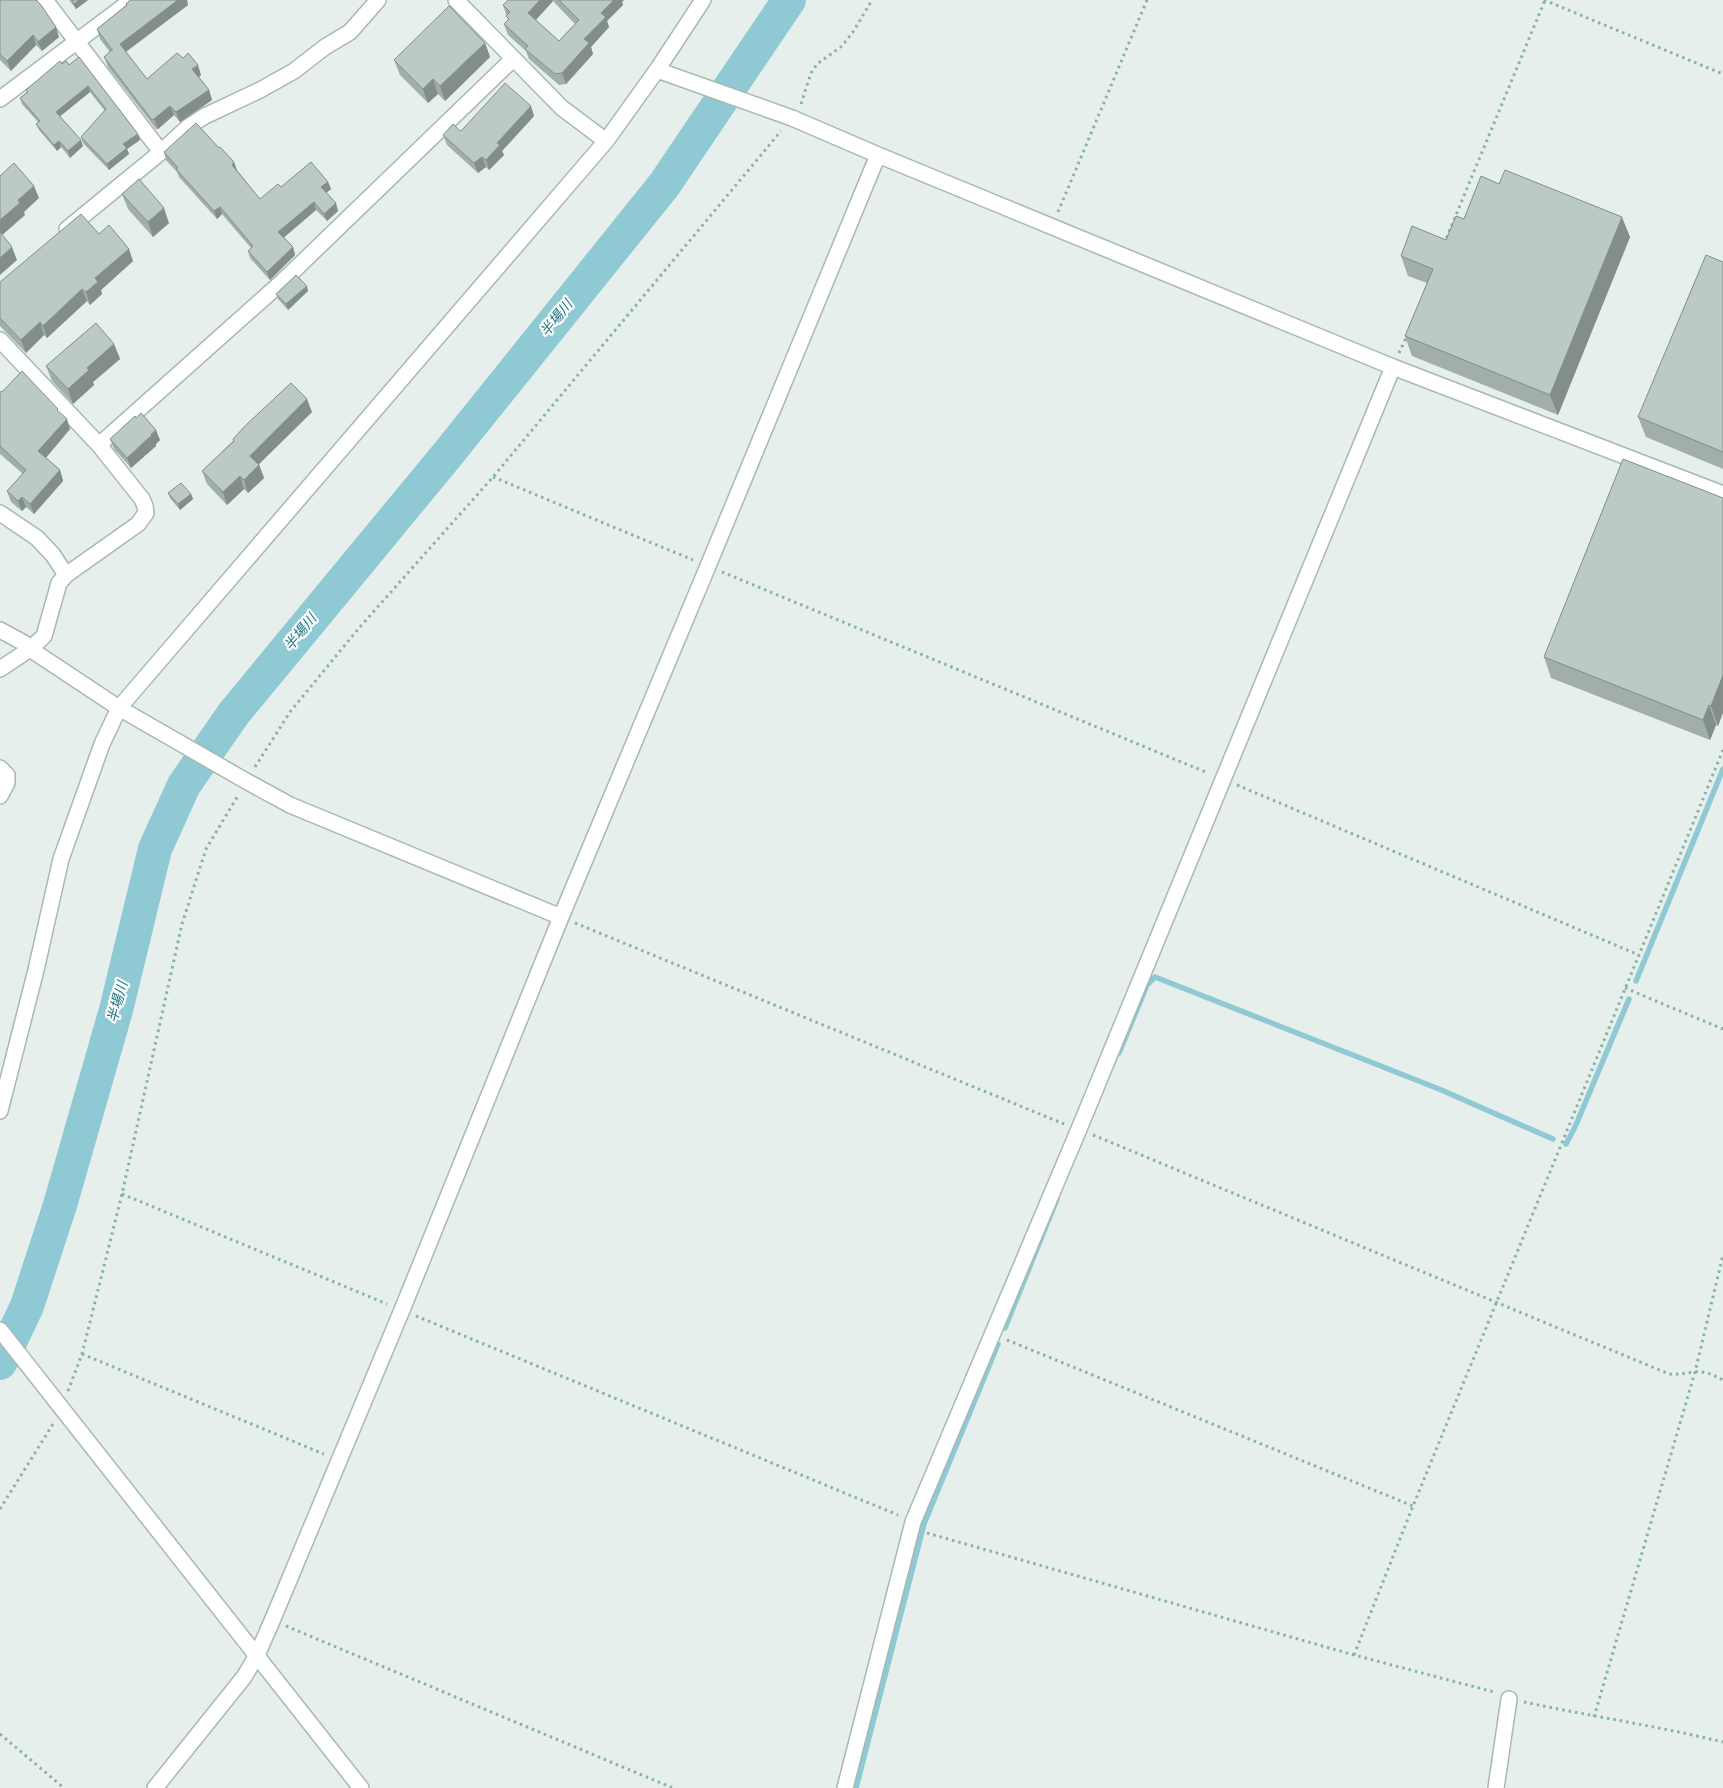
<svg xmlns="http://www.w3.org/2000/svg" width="1723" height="1788" font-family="Raleway,'Noto Sans JP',sans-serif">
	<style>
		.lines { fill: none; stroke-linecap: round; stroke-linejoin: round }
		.stream { stroke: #8ec9d4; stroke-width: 5.5 }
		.river { stroke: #8ec9d4; stroke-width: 34 }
		.minor-casing { stroke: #a8b8b2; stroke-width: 18 }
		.tertiary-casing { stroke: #a8b8b2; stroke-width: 18 }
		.path { stroke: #86b3a5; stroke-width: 3; stroke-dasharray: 2.5 4; stroke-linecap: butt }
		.minor { stroke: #fff; stroke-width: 15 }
		.tertiary { stroke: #fff; stroke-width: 15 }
		.wall { fill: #a1aea9; fill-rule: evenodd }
		.shaded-wall { fill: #838d89 }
		.building { fill: #bbcac4; stroke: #838d89 }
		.labels { text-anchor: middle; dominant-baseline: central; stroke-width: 4.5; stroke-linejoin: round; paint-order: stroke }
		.water-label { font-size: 14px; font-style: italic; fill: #1c6f80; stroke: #f7fbf9 }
	</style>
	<rect width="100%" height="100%" fill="#e6efeb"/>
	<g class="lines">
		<path class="stream" d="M1636,981L1723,769
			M1119,1053L1147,985L1155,977L1439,1089L1553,1139
			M1566,1144L1575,1127L1629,999
			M1005,1328L1057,1199
			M856,1788L924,1524L998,1344"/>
		<path class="river" d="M0,1363L27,1306L60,1205L116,1010L155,849L184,785L234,713L447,455L664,185L789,0"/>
		<g class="minor-casing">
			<path id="minor" d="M45,0L161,152
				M456,0L562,108L606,141
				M657,70L792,118L878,155L1393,367L1723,494
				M0,99L132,0
				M67,229L161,152L188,127L205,116L260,90L294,71L325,47L350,32L378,0
				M0,340L99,445L142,499L145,506L146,513L138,524L66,575L59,583L44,636L30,649L0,669
				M99,445L283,281L513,59
				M0,513L37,538L53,555L66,575
				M0,630L24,643L30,649L119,708L246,781L290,805L561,917
				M0,768L7,775V783L0,796
				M0,1111L36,970L61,859L102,744L119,708L606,141L657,70L703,0
				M155,1788L244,1677L257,1655L272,1621L402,1310L561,917L708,566L878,155
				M845,1788L913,1522L1079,1129L1393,367
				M1496,1788L1509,1699"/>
		</g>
		<g class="tertiary-casing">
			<path id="tertiary" d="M0,1330L361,1788"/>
		</g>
		<path class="path" d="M1544,0L1723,74
			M801,104L811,73L817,64L842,46L853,32L872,0
			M1058,212L1147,0
			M1444,244L1545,0
			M1399,353L1407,336
			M493,477L693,560
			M722,572L1208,773
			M255,767L290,712L359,628L493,477L781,131
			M1237,785L1639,955
			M575,923L1064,1124
			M1625,988L1723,1029
			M1093,1135L1669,1374C1678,1375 1685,1373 1694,1372C1705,1371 1714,1375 1723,1380
			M122,1194L387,1304
			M416,1316L898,1515
			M1007,1340L1413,1506
			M82,1354L324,1454
			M68,1391L82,1354L122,1194L182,924L206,849L239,794
			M0,1509L53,1424
			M927,1533L1354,1655L1494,1692
			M286,1626L673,1788
			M1354,1655L1413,1506L1723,750
			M1524,1702C1590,1716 1657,1726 1723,1742
			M1594,1717L1695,1372L1723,1255
			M0,1734L64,1788"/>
		<use href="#minor" class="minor"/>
		<use href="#tertiary" class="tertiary"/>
	</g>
	<path class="wall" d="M0,0L59,37L42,51L36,45L11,71L0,60Z
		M69,0H88L76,9Z
		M130,0H187L188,5L126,52L147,79L201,75L199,77L209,90L212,100L180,122L174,115L158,129H156L108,67L104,57L110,52L100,39L97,29L126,5Z
		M508,0H624L622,2L623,5L607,21L609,27L591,47L593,54L566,84L559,85L529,59L526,51L508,35L504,24L508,20L503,5ZM553,1L575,24L559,41L536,20Z
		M485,43L490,57L445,101L438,94L428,103L400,75L394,60Z
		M66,61L140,140L127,149L129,154L109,170L83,143L81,137L105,111L90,92L60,116L83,146L70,158L61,147L57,151L39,130L36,124L38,122L22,104L20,98L27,92L26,90Z
		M534,116L502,151L504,155L489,170L486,167L478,173L447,145L443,135L460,131Z
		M164,152L237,170L260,199L281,187L328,182L331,189L326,193L338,211L327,221L316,210L284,237L293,247L295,255L270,280L250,258L248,251L251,248L222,214L217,219L179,177L177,172L166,160Z
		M1499,184L1630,237L1558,415L1412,356L1405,336L1427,283L1408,276L1401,256L1446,240L1464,219Z
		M122,194L169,223L153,237L128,209Z
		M99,234L133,261L101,290L102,294L90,305L87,301L47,338L44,335L26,353L0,326V282Z
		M1723,262V469L1646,437L1638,417Z
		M308,291L288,310L278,299L276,294Z
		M114,344L120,359L93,382L94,385L73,404L52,381L46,366Z
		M0,392L60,413L70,429L46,458L60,470L63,481L34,514L26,507L22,511L11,502L7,491L23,474L0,454Z
		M312,412L259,464L264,478L248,493L244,489L227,505L207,484L202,471L233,441V439Z
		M110,439L160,440L156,444V446L131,468L114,449Z
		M168,493L191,494L193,499L180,510L170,498Z
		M1723,498L1718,726L1716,725L1710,740L1551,678L1544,657Z"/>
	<path class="shaded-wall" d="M79,0H88L76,9L74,4Z
		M178,0H187L188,5L124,53L120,44Z
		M540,0H552L553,1L532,24L528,13Z
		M614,0H624L622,2L623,5L607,21L609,27L591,47L593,54L566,84L562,73L601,13Z
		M56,27L59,37L42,51L38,42Z
		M33,35L36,45L11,71L7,61Z
		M485,43L490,57L445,101L440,86Z
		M198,65L201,75L196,79L192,69Z
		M433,79L438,94L428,103L423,89Z
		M88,86L90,92L58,118L56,112Z
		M209,90L212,100L180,122L176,112Z
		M170,106L174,115L158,129L154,119Z
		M531,106L534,116L502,151L504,155L489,170L486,160L497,143Z
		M138,134L140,140L127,149L129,154L109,170L107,164L123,144Z
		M81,140L83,146L70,158L68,151Z
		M59,141L61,147L57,151L54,145Z
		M482,157L486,167L478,173L474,163Z
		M234,162L237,170L234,172L232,165Z
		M328,182L331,189L324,195L321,187Z
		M34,186L39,198L24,212L25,215L0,237V220L18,200Z
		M314,202L316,210L281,240L278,232Z
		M336,203L338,211L327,221L324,214Z
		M220,207L222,214L217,219L214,211Z
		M164,208L169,223L153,237L148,222Z
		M1622,217L1630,237L1558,415L1550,395Z
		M12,247L17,260L0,275V258Z
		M293,247L295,255L270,280L267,272Z
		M129,249L133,261L101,290L102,294L90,305L86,292L95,278Z
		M307,286L308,291L288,310L286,304Z
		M82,289L87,301L47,338L43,326Z
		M40,322L44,335L26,353L21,340Z
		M114,344L120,359L93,382L94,385L73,404L68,389L87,368Z
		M307,399L312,412L255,468L250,456Z
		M67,419L70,429L42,462L38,451Z
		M156,430L160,440L156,444V446L131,468L127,458Z
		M259,465L264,478L248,493L244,480Z
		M60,470L63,481L34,514L30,504Z
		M240,476L244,489L227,505L223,492Z
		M191,494L193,499L180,510L178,504Z
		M22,497L26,507L22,511L18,501Z
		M1723,675V713L1718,726L1711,706Z
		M1709,705L1716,725L1710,740L1703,720Z"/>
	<path class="building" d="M0,0H36L41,5L56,27L38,42L33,35L7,61L0,54Z
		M72,0H79L74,4Z
		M130,0H178L120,44L147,79L177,53L183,58L188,53L198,65L192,69L209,90L176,112L170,106L154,119L152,120L104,57L113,49L112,50L97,29L127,5L126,4Z
		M508,0H540L528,13L559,41L579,20L559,0H614L601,13L606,17L584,39L589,43L562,73L555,74L525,49L528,46L504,24L509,19L506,16L510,12L503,5Z
		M449,6L485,43L440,86L433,79L423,89L394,60Z
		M79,57L138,134L123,144L127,148L107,164L81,137L106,109L88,86L56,112L81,140L68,151L59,141L54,145L36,124L40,121L20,98L28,92L26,90L60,61L62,64L66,61L69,65Z
		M505,83L531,106L497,143L500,145L486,160L482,157L474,163L443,135L453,124L460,131L462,130Z
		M196,123L219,148L220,147L234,162L232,165L260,199L278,184L281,187L311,162L328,182L321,187L336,203L324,214L314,202L278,232L293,247L267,272L248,251L253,246L220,207L214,211L176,169L178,168L164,152Z
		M14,163L34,186L18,200L20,203L0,220V176Z
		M1505,170L1622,217L1550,395L1405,336L1433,269L1401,256L1412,226L1446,240L1456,216L1464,219L1481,176L1499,184Z
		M139,179L164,208L148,222L122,194Z
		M81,214L99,234L109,225L129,249L95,278L98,282L86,292L82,289L43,326L40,322L21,340L0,318V282Z
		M0,232L12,247L0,258Z
		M1706,255L1723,262V452L1638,417Z
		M296,275L307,286L286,304L276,294Z
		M96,323L114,344L87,368L89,370L68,389L46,366Z
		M22,371L58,409L57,410L67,419L38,451L60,470L30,504L22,497L18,501L7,491L26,470L0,446V392L3,391Z
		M291,383L307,399L250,456L259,465L244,480L240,476L223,492L202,471L234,441L233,439L247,424Z
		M141,413L156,430L151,434L152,435L127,458L110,439L135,416L136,418Z
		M1623,459L1723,498V675L1711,706L1709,705L1703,720L1544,657Z
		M181,483L191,494L178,504L168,493Z"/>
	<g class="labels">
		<g class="water-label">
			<text transform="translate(556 318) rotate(-51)">半場川</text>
			<text transform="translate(300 632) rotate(-51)">半場川</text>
			<text transform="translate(117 1002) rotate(-75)">半場川</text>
		</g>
	</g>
</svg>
